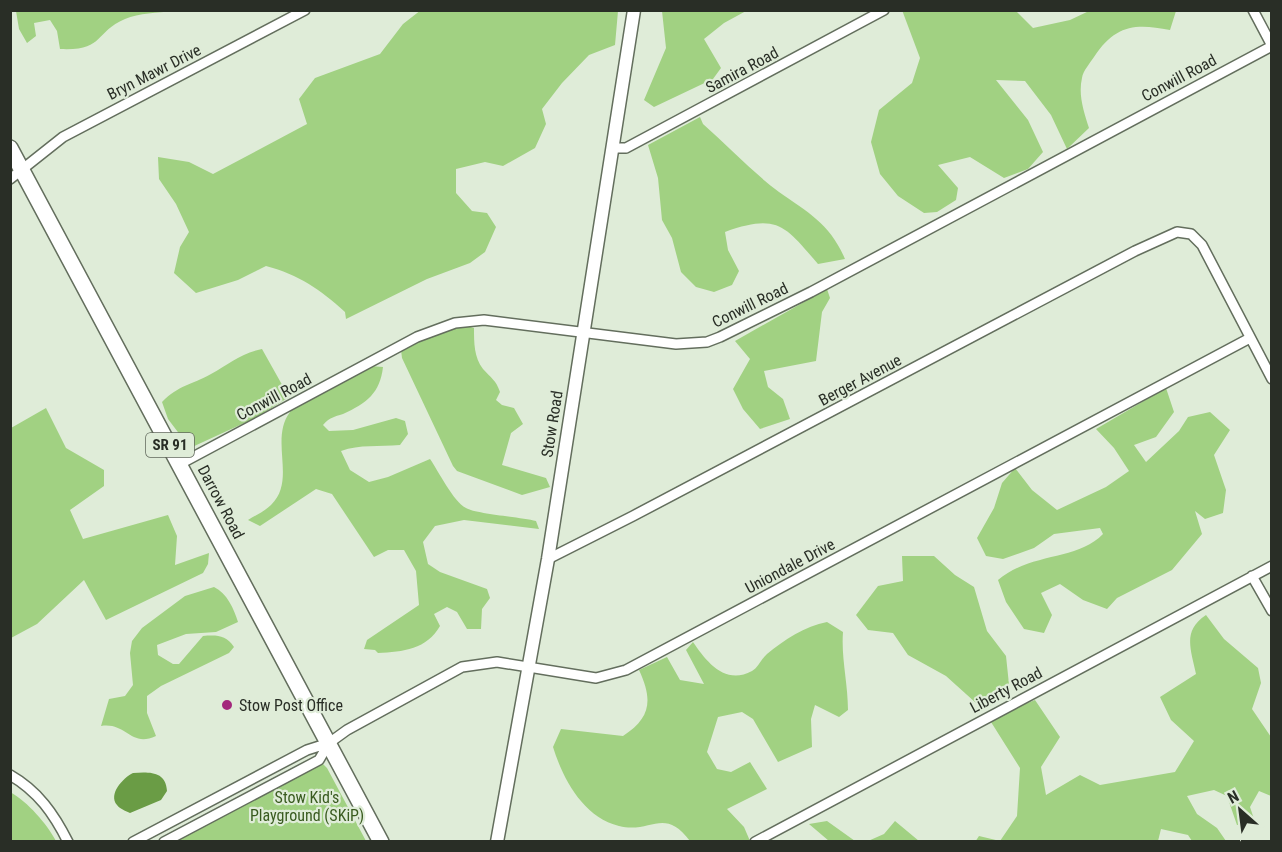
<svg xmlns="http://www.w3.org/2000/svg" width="1282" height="852" font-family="'Roboto Condensed',sans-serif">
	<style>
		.green { fill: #a1d182 }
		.water { fill: #6a9c45 }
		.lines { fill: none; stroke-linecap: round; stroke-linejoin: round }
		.minor-casing { stroke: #636e5d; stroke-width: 12 }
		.tertiary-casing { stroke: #636e5d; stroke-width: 15 }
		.primary-casing { stroke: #636e5d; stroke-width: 18 }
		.minor { stroke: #fff; stroke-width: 9 }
		.tertiary { stroke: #fff; stroke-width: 12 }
		.primary { stroke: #fff; stroke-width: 15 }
		.poi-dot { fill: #a3287c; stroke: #dfecd8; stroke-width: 2 }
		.labels { text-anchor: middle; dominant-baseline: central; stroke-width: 4.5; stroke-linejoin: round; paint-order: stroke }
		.shield { fill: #dfecd8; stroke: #60675b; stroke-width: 1.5 }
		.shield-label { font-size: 15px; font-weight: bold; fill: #292e26 }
		.street-label { font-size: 16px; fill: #292e26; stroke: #dfecd8 }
		.poi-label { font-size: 16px; fill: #292e26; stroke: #dfecd8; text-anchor: start }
		.park-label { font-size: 16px; fill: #395b1f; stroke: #dfecd8 }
	</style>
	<rect width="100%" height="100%" fill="#dfecd8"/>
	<path class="green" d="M421,10L618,11L615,45L589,55L562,83L542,109L546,124L535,148L503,166L485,162L456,169V193L472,211L487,213L496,227L485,252L470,263L427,279L346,319L345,312C320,289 299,275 266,266L238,280L196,293L174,273L180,247L189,232L176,204L159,179L158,157L189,162L213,174L307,124L299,99L315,78L380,54L403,24Z
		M902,10L1016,11L1033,28L1070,20L1089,11H1176L1170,30C1135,23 1115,25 1094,57C1090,63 1083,71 1082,78C1078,95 1084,112 1089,128L1067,149L1051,115L1025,81L996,80L1028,120L1043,152L1028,169L1004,178L970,157L938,165L958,188L956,200L937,212L924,213L898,196L880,174L871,142L879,110L912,83L920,58Z
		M16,11V10L172,11C158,13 139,13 125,19C93,33 105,51 60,49L57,31L50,20L34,23L36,36L27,43L19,29Z
		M662,11H746L724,23L704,39L721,68L713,79L654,107L644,100L666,48Z
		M700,117L703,124C728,146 752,172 779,192C809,213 830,224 845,259L818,264C785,226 778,213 725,232L728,250L739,271L732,285L714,292L696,287L681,272L672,238L662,220L658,178L648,145Z
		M827,289L830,298L822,312L816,361L764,371L768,387L783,399L790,419L760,429L743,409L733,389L750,359L735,341Z
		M467,326L474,328C474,343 474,357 483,369C491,378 496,380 500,392L496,400L502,405L514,408L523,424L511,433L502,465L546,478L550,487L522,495L457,471L453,466L402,358L401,350L435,333Z
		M262,349L285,390L286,399L253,419L190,448L168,419L162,402C179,385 191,385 211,374C229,364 241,353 262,349Z
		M370,366L383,367C380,393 367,403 343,414C334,417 330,417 323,425L329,431L353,430L396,418L405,421L408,434L400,445C379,447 360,444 341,451L350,470L369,482L388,477L430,459C439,472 453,501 466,508C476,514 520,517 536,521L539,529L464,520L435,526L423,542L428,564L440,572L487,589L490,598L482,609L481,629H467L457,612L447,607L434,614L440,626C427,649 403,652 378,653L375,650L364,649L367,640L419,605L416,571L404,550H388L374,557L332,494L316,489L260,526L248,520C256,515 265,511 271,505C297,480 269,440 290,412C297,403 357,373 370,366Z
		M1166,388L1174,412L1156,437L1134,445L1146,462L1179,431L1188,417L1210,412L1230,430L1214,455L1226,490L1223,513L1205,519L1195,511L1202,534L1172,570L1117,598L1107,609L1083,600L1060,584L1041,593L1052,615L1044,633L1024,629L1006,602L998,580C1031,552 1077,561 1103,534L1100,528L1054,534L1034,548L1003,559L986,556L977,538L994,508L1002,483L1015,468L1032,490L1057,510L1106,487L1129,471L1114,448L1096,429Z
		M46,408L66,448L104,470V486L70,510L83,539L168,515L177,536L175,565L209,553L208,564L203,573L106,620L84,580L37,624L11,638V428Z
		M902,556H934L955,575L974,587L987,631L1006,656L1010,694L990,706L976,703L946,676L908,655L893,633L868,630L856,615L878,586L903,581Z
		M214,587C227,593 234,609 238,622L216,632L186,634L157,645L158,655L173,664H179L203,636C217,635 226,635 234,647L229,653L161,686L147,696V713L156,736C130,748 127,722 101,726L109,699L125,696L133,685L130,653L132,641L142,628L185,596Z
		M1206,615L1224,639L1258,668L1261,683L1252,709L1271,737V796L1259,791L1250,807L1255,822L1237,825L1227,796L1214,790L1187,796L1197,814L1217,828L1226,841H1192L1188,835L1161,829L1158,841L975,842L979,836L1000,841L1017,816L1020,768L991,722L1001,714L1035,700L1060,737L1041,767L1046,795L1080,775L1100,785L1175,772L1194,741L1171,720L1160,697L1196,674C1191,649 1182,631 1206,615Z
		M827,622L843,632C841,658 848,683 848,710L839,717L815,705L811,719L812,747L778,762L753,719L742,712L718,717L707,752L717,769L731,772L750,762L767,789L727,809L744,827L750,841H690C664,806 651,834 619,826C583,817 563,779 553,747L561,729L623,736C651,718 653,700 639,670L667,657L680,680L704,684L686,650L693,642C706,661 725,686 752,671C758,668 761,659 767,654C784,640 805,626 827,622Z
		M319,760L327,768L366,841L164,842Z
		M10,792C28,802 47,824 56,841H11Z
		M827,821L855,841H829L809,824Z
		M895,821L919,841H868L884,834Z"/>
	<path class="water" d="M133,773C149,772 166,771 167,791L161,800L130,813C126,811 120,809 117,805C108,794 123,778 133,773Z"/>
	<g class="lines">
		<g class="minor-casing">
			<path id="minor" d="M1253,10L1272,46
				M612,148H626L884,10
				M10,179L63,137L305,10
				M180,464L417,337L455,323L484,320L676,344L707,342L720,337L811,292L1272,46
				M548,559L633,516L1135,251L1177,232L1191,234L1202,245L1272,379
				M1252,576L1272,611
				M10,775C38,791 54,814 68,842
				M133,842L307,750L329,743
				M164,842L319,760L329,743L347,730L462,667L497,662L596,678L626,670L1250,338
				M755,842L1272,566"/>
		</g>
		<g class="tertiary-casing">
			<path id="tertiary" d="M497,842L548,559L634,10"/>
		</g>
		<g class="primary-casing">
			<path id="primary" d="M10,148L381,842"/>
		</g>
		<use href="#minor" class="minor"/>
		<use href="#tertiary" class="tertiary"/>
		<use href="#primary" class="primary"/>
	</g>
	<circle class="poi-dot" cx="227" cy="705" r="6"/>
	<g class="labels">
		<rect class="shield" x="146" y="433" width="48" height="24" rx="4.5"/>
		<g class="shield-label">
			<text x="170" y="445">SR 91</text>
		</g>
		<g class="street-label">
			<text transform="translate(742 70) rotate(-28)">Samira Road</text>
			<text transform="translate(154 72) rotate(-27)">Bryn Mawr Drive</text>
			<text transform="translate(1179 78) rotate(-28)">Conwill Road</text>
			<text transform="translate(750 305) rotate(-26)">Conwill Road</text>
			<text transform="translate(860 380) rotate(-28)">Berger Avenue</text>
			<text transform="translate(274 397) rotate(-28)">Conwill Road</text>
			<text transform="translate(552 424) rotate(-81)">Stow Road</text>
			<text transform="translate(221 502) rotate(62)">Darrow Road</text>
			<text transform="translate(790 566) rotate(-28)">Uniondale Drive</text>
			<text transform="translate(1006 690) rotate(-28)">Liberty Road</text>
		</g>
		<g class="poi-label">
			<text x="239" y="705">Stow Post Office</text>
		</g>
		<g class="park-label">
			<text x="307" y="797">Stow Kid's<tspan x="307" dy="18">Playground (SKiP)</tspan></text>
		</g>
	</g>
	<rect width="1282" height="852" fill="none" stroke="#292e26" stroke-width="24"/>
	<g transform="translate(1240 810) rotate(332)" stroke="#dfecd8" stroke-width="4.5" paint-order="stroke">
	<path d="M0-4.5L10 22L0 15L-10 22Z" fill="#292e26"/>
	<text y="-9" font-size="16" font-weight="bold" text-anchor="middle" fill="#292e26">N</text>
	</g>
</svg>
